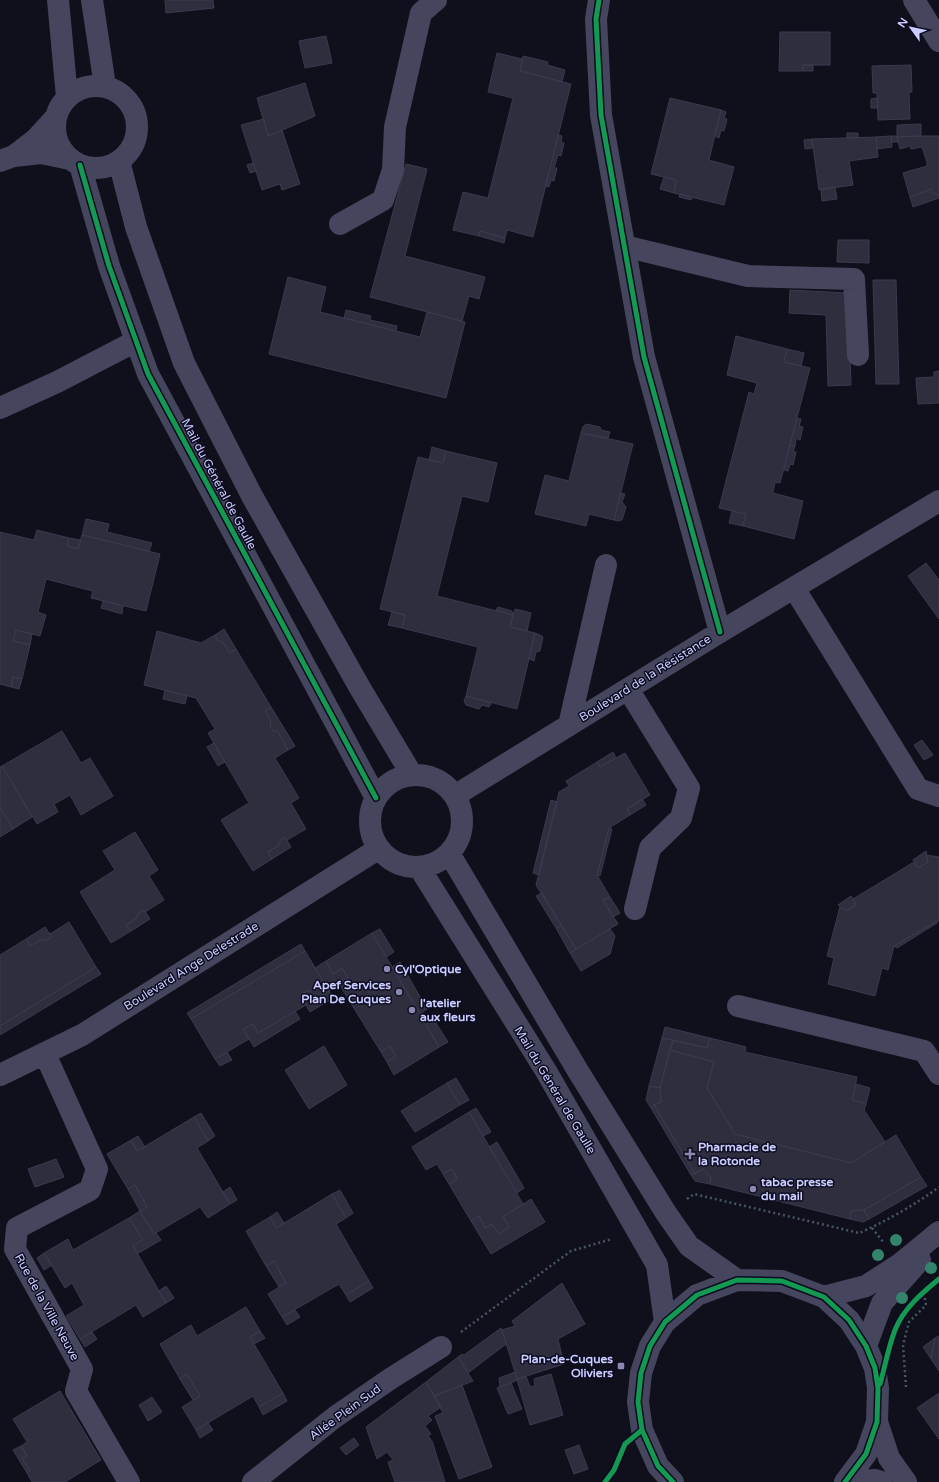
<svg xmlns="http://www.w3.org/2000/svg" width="939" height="1482" font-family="'Varela Round',sans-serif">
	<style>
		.building { fill: #2e2e3e; stroke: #3a3a50 }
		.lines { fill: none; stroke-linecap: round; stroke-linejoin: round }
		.path { stroke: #455761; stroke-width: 2.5; stroke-dasharray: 2 3; stroke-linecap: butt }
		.minor { stroke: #45465d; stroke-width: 22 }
		.cycleway-casing { stroke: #0c0c20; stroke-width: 8 }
		.cycleway { stroke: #139951; stroke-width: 5 }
		.tree { fill: #34846b }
		.poi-dot { fill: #8a8ab0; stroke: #0c0c20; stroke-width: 1.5 }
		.labels { text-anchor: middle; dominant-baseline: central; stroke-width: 3; stroke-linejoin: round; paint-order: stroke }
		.street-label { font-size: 12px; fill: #cbccff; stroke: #0c0c20 }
		.poi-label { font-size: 12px; font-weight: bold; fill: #cbccff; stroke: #0c0c20; text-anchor: start }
	</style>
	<rect width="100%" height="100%" fill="#10101c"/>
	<path class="building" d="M165,0H213L214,8L166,13Z
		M780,32H830V65H803V71H779Z
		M326,36L332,63L305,68L299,41Z
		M497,53L522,59L520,71L571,84L533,237L507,230L505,238L480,231L479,236L453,230L463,192L488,198L513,98L488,92Z
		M523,56L548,62L547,65L565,70L562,82L520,71Z
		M803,65H813V71H803Z
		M911,65L912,92H909L910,119L878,120L877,93H873L872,66Z
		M305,83L315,116L268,136L257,98Z
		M670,98L721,110L709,160L734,167L724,205L674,193L676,180L651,174Z
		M877,98L878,108H871V99Z
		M721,110L726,112L724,118L727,119L724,131L721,130L719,138L715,136Z
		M264,119L268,136L282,130L300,184L282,190L280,184L262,190L241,125Z
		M921,124V136L897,137V125Z
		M847,133H858V138H847Z
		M558,135L562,136L561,142L564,143L561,156L558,155L554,168H557L554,181L551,180L549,187L546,186Z
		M891,136H897L898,142H892Z
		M891,136L892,147L877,149L876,137Z
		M921,136H939V195L932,193L931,189L910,197L903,173L927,166V162L922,147L911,149L910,146L900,149L897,137Z
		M876,137L878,157L849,161L853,185L819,190L812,139Z
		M812,139L813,148L805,149L804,140Z
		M253,163L256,171L250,173L247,165Z
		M406,164L427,169L405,256L485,277L479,299L469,296L462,321L370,297Z
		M664,177L676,180L674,193L660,189Z
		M835,187L837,199L822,201L821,189Z
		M931,189L932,193L939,195V198L913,207L910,197Z
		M680,194L692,197L691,200L679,197Z
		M480,231L505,238L504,243L479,236Z
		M838,240H869V263L837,262Z
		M288,277L326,287L320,312L420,337L427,312L465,322L446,398L269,354Z
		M873,280H896L899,384H876Z
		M790,290L848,293L851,385L828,386L826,315L789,313Z
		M346,310L371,316L370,320L397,326L396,331L344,318Z
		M736,336L787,349L784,362L810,368L780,483L775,482L773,493L803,501L794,539L743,526L746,514L719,508L749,392L754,394L757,383L727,375Z
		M787,349L804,353L801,366L784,362Z
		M939,371V403L918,404L916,378L934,377V372Z
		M797,418L801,419L799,426L803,427L800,440L796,438L795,446L790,445Z
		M586,424L600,427L601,430L610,432L608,438L581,433L583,427Z
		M581,433L633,444L614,520L589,514L586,526L535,514L545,475L569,481Z
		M790,445L795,446L793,452H796L793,465L790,464L788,471L784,470Z
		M432,447L446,451L443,463L429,460Z
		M446,451L497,463L488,502L462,496L437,596L513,615L510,627L535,633L517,709L466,696L478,647L402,628L405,615L380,609L418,457L443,463Z
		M620,493L625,494L622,502L626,507L622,520L618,521L614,520Z
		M732,511L746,514L743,526L729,523Z
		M86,519L109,524L107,532L152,543L149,551L82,535Z
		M37,530L69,538L67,546L78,549L82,535L160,554L146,611L91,598L93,591L46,579L38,612L46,615L40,636L16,630L13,641L30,645L22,679L13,677L11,687L0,684V532L34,540Z
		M69,538L81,540L78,549L67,546Z
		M926,563L939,580V619L908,576Z
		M103,601L123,606L122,614L101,608Z
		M498,607L512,611L513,615L496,610Z
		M515,609L531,613L527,631L510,627Z
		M392,612L405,615L402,628L388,625Z
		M224,629L236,649L229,653L223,642L218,641L215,635Z
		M16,630L32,634L30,645L13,641Z
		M157,631L201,643L215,635L218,641L223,642L229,653L236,649L271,707L265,711L271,721L270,726L274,732L277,730L288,750L275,758L299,798L291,803L306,829L287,840L285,837L280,841L278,846L268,852L272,859L253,871L221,820L249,803L208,733L215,729L196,698L144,685Z
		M535,633L540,635L543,637L540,651L536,652L534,661L529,659Z
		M13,677L22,679L19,689L11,687Z
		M165,690L187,696L185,704L163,699Z
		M466,696L491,703L489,707L482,705L479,709L466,705L464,701Z
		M271,707L295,746L288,750L277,730L274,732L270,726L271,721L265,711Z
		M62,731L81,763L90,758L113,796L81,815L70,795L54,804L58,812L37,824L2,766Z
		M922,740L933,755L924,760L914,745Z
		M214,743L225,762L218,766L207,747Z
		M613,752L616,758L600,767L597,762Z
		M625,753L650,795L627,809L630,815L609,828L597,875L610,897L603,900L618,924L576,949L536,885L559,792L569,786L566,781L597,762L600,767Z
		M2,766L32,817L13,829L0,807V767Z
		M642,799L646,805L630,815L627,809Z
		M551,800L557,802L539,875L533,873Z
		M0,807L13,829L0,837Z
		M609,828L612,829L600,876L597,875Z
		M135,832L158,870L149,876L164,900L145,912L144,910L138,914L137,918L126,925L131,931L111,943L80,892L115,870L103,851Z
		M285,837L291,847L272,859L268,852L278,846L280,841Z
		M926,851L928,862L918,868L913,860Z
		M926,855L939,857V921H937L894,946L888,970L882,968L875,996L828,984L834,958L827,956L840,907L846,911L856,905L853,899L914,862L918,868L928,862Z
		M542,893L561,925L556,928L536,896Z
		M851,896L856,905L846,911L838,905Z
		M610,897L620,913L613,917L603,900Z
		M144,910L150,919L131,931L126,925L137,918L138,914Z
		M937,921V923L897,948L894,946Z
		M69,922L96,967L0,1026V955L26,939L30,946L40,940H45L52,937L50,934Z
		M561,925L576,949L570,953L556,928Z
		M45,927L52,937L45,940H40L30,946L26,939Z
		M380,929L394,952L386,957L372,933Z
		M610,929L615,936L610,954L581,971L570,953Z
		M372,933L439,1047L394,1075L387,1062L396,1056L390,1046L381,1052L339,984L348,978L342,968L333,974L326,961Z
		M301,944L305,951L191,1019L187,1013Z
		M305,951L329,991L315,999L309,990L300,995L306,1005L258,1033L253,1024L243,1029L249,1039L215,1059L191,1019Z
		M326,961L333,974L342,968L348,978L329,991L315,968Z
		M400,962L427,1009L420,1014L392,967Z
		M96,967L101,974L0,1035V1026Z
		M309,990L315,999L329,991L333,998L310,1012L300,995Z
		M295,1011L300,1019L254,1047L243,1029L253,1024L258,1033Z
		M434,1020L448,1042L439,1047L426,1024Z
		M665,1027L710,1038L707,1048L662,1038Z
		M662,1038L673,1040L660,1088L649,1086Z
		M710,1038L746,1047L745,1052L857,1077L852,1100L866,1104L864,1110L885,1142L851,1163L735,1134L707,1088L714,1062L670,1050L673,1040L707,1048Z
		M324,1046L347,1085L309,1109L285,1070Z
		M390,1046L396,1056L387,1062L381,1052Z
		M670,1050L714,1062L707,1088L735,1134L851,1163L896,1135L921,1177L864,1210L851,1211L850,1219L710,1184L711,1177L703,1169L695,1174L654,1105L661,1102L660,1088Z
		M227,1052L232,1060L220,1066L215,1059Z
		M456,1078L469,1100L460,1105L447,1083Z
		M447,1083L460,1105L415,1132L401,1111Z
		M856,1084L870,1088L866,1104L852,1100Z
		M649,1086L660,1088L661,1102L654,1105L651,1108L646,1100Z
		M654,1105L695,1174L691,1175L651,1108Z
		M476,1108L491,1132L483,1136L469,1112Z
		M469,1112L523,1204L503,1217L509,1227L499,1234L492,1224L485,1228L479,1216L471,1221L449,1184L457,1179L452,1169L443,1174L437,1164L426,1170L412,1147Z
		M201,1113L215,1136L208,1141L194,1117Z
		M194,1117L208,1141L197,1148L230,1204L208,1218L200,1207L154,1234L140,1211L147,1207L135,1185L128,1189L107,1154L131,1140L137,1151Z
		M138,1136L145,1147L137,1151L131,1140Z
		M497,1142L524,1188L517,1193L489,1147Z
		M56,1159L64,1177L35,1187L28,1169Z
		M452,1169L457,1179L449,1184L443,1174Z
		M703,1169L711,1177L710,1184L695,1181L691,1175Z
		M921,1177L927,1186L869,1219L864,1210Z
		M135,1185L147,1207L140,1211L128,1189Z
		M230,1187L237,1200L230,1204L223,1192Z
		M340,1190L353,1213L346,1218L332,1194Z
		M332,1194L346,1218L336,1224L369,1281L346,1295L339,1284L282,1317L268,1294L286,1283L274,1261L266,1266L246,1231L270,1217L276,1228Z
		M531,1199L545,1222L491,1254L471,1221L479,1216L485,1228L492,1224L499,1234L509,1227L503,1217Z
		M864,1210L869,1219L863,1222L850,1219L851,1211Z
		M140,1211L154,1234L156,1233L161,1240L137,1254L133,1246L143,1240L129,1218Z
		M277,1212L284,1223L276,1228L270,1217Z
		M129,1218L143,1240L133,1246L166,1303L143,1317L136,1305L80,1339L66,1316L84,1305L72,1283L65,1288L44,1253L68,1239L73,1250Z
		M44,1253L52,1265L44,1270L37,1258Z
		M274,1261L286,1283L279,1287L266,1266Z
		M369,1281L373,1288L350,1302L346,1295Z
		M562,1283L585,1324L558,1339L564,1364L517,1379L502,1330L515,1326L512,1321Z
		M166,1286L174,1298L166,1303L159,1291Z
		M246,1307L260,1331L250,1337L283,1393L259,1407L253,1396L196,1430L182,1407L200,1396L187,1374L180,1379L160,1344L191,1325L197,1336Z
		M295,1310L300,1317L287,1325L282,1317Z
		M501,1328L506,1344L468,1373L458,1357L462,1354L464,1355Z
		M260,1331L265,1338L254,1344L250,1337Z
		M92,1332L97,1339L85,1347L80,1339Z
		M939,1336V1371L931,1359L935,1338Z
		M935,1338L931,1359L923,1347Z
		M458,1357L473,1381L434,1396L426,1382Z
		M515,1372L518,1380L500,1387L499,1378Z
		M187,1374L200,1396L193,1400L180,1379Z
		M551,1374L563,1415L530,1425L517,1379L526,1376L530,1387L535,1386L534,1379Z
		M426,1382L441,1407L428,1416L432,1420L425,1426L431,1434L428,1436L432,1441L445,1482H395L388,1462L393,1460L387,1452L377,1459L366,1427Z
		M511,1383L522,1409L508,1414L497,1388Z
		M462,1385L492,1467L459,1479L435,1416L443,1413L434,1396Z
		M60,1391L101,1460L65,1482H32L27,1473L30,1471L22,1458L27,1456L21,1446L27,1442L13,1419Z
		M283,1393L287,1401L263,1415L259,1407Z
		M939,1393V1439L917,1408Z
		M152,1397L162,1412L148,1421L139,1405Z
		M208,1423L213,1430L200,1438L196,1430Z
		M354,1438L359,1445L346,1455L340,1448Z
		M579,1445L588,1469L574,1474L565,1450Z
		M21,1446L27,1456L22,1458L30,1471L27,1473L13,1450Z"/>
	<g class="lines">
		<path class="path" d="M687,1199L694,1194L859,1233C883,1223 918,1203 939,1187
			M872,1228L884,1243
			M461,1332L571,1251L612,1239
			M906,1387L903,1345L909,1322L926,1305L924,1294"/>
		<path class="minor" d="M58,0L67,97
			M92,0L105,86
			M599,0L596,19L601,115L644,357L720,632
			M914,0L939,41
			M55 127a41 41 0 1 1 82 0a41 41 0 1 1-82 0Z
			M14,156L36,139L56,117
			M0,161L14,156L41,153L70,159
			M119,161L136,227L184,363L252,496L360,688L412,775
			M80,165L109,266L148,374L376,798
			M340,224L383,200L393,170L395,127L421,13L436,0
			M624,246L748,276L854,279L858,355
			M0,408L57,382L136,341
			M794,588L918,789L939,796
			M628,689L689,788L681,818L650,848L635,909
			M569,725L606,565
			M370 821a46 46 0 1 1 92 0a46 46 0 1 1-92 0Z
			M456,795L720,632L939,501
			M449,853L578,1071L666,1213L689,1246L737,1280
			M419,867L546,1071L657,1265L665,1322
			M738,1006L924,1051L939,1074
			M45,1054L97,1169L90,1190L17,1228L15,1249L82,1369L76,1391L129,1482
			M0,1075L82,1035L378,849
			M824,1297L866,1286L900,1264L939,1232
			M866,1346L882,1303L920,1260
			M877,1422L889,1458L906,1482
			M253,1482L335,1417L390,1379L441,1347
			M673,1482L658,1466L642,1430L638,1402L641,1373L650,1346L665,1322L697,1295L737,1280L782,1281L824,1297L849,1320L866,1346L875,1368L878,1388L877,1422L866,1454L845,1482
			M846,1482L875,1480L881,1482"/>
		<g class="cycleway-casing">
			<path id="cycleway" d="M599,0L596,19L601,115L644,357L720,632
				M80,165L109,266L148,374L376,798
				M880,1384C885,1367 888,1348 895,1330C903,1309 922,1293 939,1279
				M605,1482L614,1470L625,1444L642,1430
				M673,1482L658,1466L642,1430L638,1402L641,1373L650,1346L665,1322L697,1295L737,1280L782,1281L824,1297L849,1320L866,1346L875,1368L878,1388L877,1422L866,1454L845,1482"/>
		</g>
		<use href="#cycleway" class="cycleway"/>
	</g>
	<g class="tree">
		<circle cx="896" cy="1240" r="6"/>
		<circle cx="878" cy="1255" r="6"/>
		<circle cx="931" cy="1268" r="6"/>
		<circle cx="902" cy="1298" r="6"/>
	</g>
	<g class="poi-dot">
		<circle cx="387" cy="969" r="4"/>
		<circle cx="399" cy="992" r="4"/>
		<circle cx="412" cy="1010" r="4"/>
		<path d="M688 1148h4v4h4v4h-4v4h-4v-4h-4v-4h4z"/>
		<circle cx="753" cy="1189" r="4"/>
		<rect x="617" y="1362" width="8" height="8" rx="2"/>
	</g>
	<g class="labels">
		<g class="street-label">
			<text transform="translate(219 484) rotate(62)">Mail du Général de Gaulle</text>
			<text transform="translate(645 678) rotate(-32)">Boulevard de la Résistance</text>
			<text transform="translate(191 966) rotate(-32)">Boulevard Ange Delestrade</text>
			<text transform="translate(555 1090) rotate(59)">Mail du Général de Gaulle</text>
			<text transform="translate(47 1307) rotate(61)">Rue de la Ville Neuve</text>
			<text transform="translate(345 1412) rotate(-36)">Allée Plein Sud</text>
		</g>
		<g class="poi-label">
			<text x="395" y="969">Cyl'Optique</text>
			<text x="391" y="985" text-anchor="end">Apef Services<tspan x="391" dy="14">Plan De Cuques</tspan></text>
			<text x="420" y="1003">l'atelier<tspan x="420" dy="14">aux fleurs</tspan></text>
			<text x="698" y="1147">Pharmacie de<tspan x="698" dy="14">la Rotonde</tspan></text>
			<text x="761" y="1182">tabac presse<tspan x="761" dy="14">du mail</tspan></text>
			<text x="613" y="1359" text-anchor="end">Plan-de-Cuques<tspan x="613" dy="14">Oliviers</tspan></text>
		</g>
	</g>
	<g transform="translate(911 28) rotate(303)" stroke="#0c0c20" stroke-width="3" paint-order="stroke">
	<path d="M0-3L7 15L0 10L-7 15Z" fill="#cbccff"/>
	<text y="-6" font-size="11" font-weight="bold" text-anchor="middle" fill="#cbccff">N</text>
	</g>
</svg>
